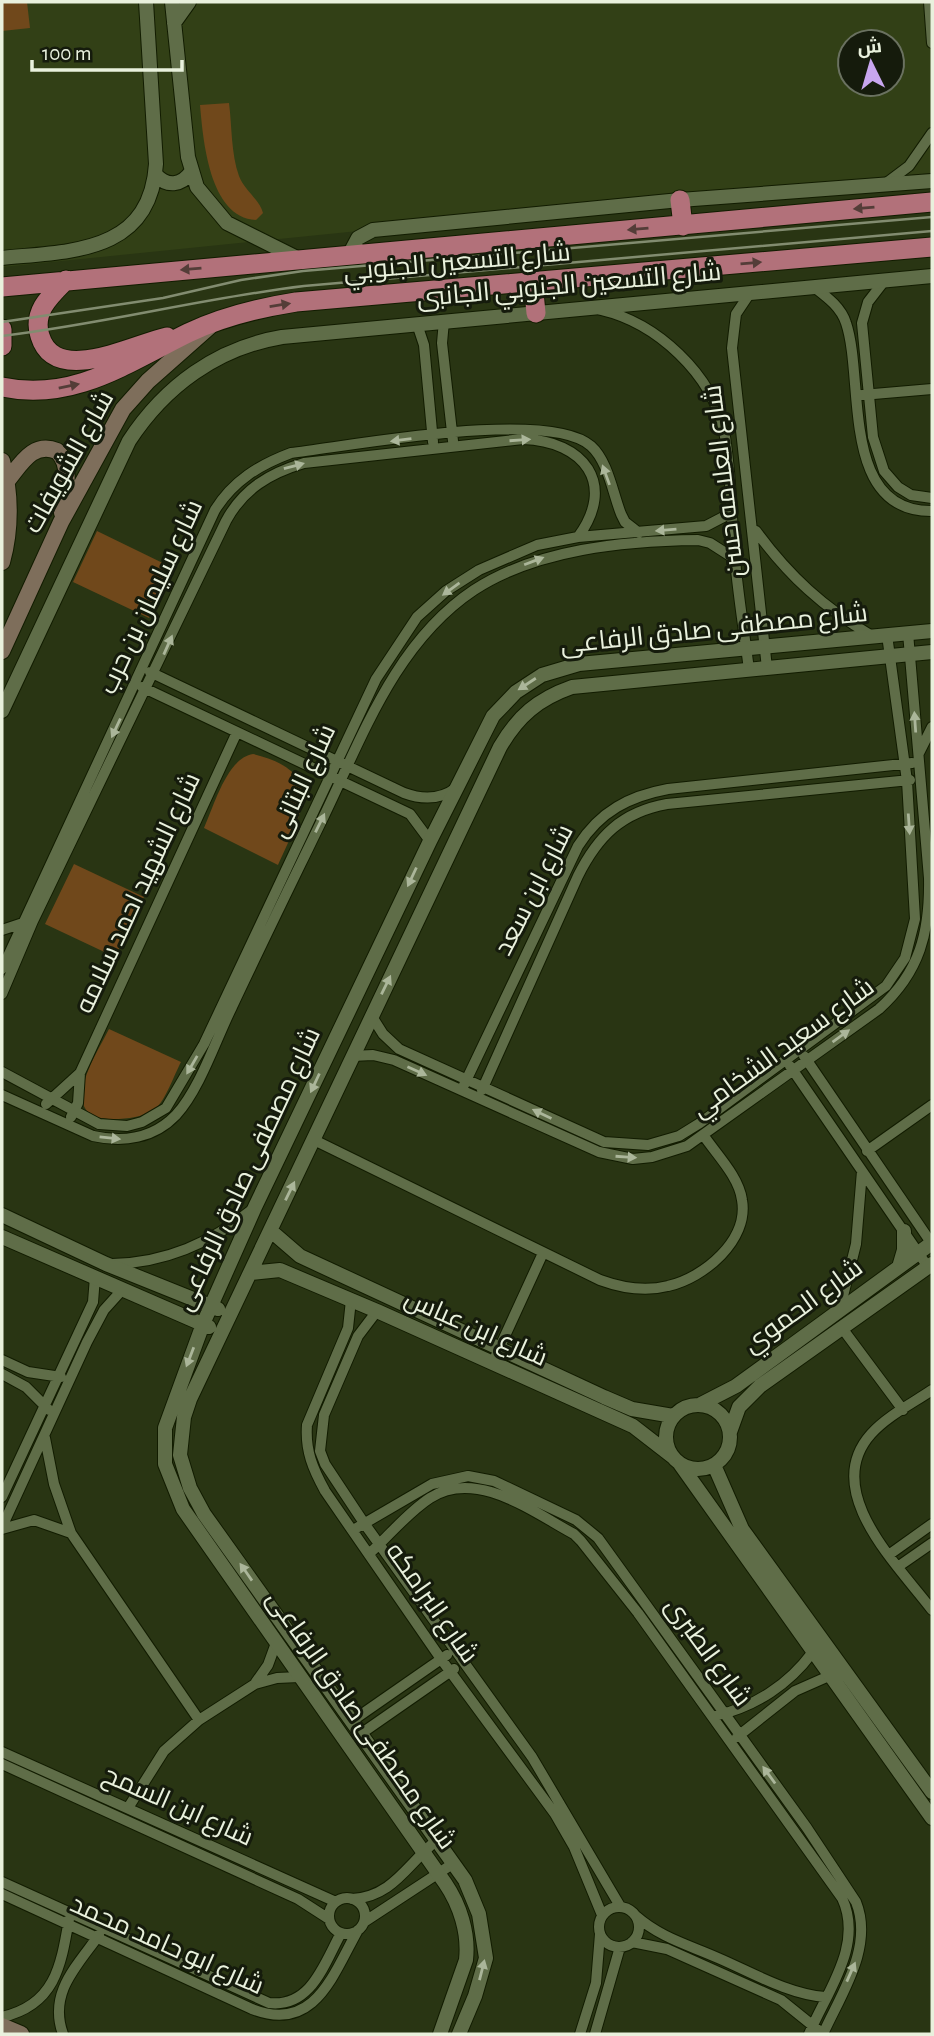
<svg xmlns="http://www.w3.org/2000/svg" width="934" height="2036" font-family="'Alegreya Sans',Cairo,sans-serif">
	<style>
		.built { fill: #324016; fill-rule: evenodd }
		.green { fill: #70481b }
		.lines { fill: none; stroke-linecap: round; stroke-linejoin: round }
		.minor-casing { stroke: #121c00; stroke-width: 12 }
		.tertiary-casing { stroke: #121c00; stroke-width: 16 }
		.secondary-casing { stroke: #121c00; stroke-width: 18 }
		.trunk-casing { stroke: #121c00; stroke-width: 21 }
		.minor { stroke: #5f6d48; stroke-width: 10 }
		.tertiary { stroke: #5f6d48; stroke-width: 14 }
		.secondary { stroke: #7e6e5b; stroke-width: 16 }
		.trunk { stroke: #b2717a; stroke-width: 19 }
		.rail { stroke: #828c70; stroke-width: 2.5 }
		.oneway { fill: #543d38 }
		.oneway2 { fill: #abb69a }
		.labels { text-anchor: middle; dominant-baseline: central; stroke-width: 6; stroke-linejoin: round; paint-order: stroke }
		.street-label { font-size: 26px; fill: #e9f1dd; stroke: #151b0c }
	</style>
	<rect width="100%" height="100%" fill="#293513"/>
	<path class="built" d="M2,2H932V173L2,267ZM850,42H892V84H850Z"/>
	<path class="green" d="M2,2H27L30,28L2,31Z
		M229,103C232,126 231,154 239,176C244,190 260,200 263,213L256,220C209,218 203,138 200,105Z
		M97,531L173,568L149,618L73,582Z
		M253,754C328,772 301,814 278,865L204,828C214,806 227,758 253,754Z
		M74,864L144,897L115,957L45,924Z
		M109,1029L181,1062C174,1075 166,1100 155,1109C144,1117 127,1119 114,1119C53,1120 96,1055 109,1029Z"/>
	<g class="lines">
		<g class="minor-casing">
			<path id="minor" d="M929,2L932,43
				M885,184L909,166L932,133
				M885,280L868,302L862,323L873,437L884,471L898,487L911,495L932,498
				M814,287C827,297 841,307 846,323C865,379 839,512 932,511
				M750,293L736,314L732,348L767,668
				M601,310C657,323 712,374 724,431C731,469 731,510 734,548C737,589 744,629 749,670
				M444,321L442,343L453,441
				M417,324L424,345L433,442
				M862,395L932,389
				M756,531C789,576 824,608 872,636
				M150,672L404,793C423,800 440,800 456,788
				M142,687L410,814L430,841
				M919,753L932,727
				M2,930L23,923
				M2,969L215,510C233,481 259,465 291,453C352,446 548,408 591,446C608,461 613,494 621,514L625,522L639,533
				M2,994L33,921L226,521C243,489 270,473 304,463L523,439C584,441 617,484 578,537
				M371,1015L383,1034L399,1049L604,1142L648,1145L679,1136L700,1123L886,986L905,958L915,919L907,781L887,635
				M352,1056L373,1055L394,1060L599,1152L633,1159L652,1157L687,1146L879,1009C920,972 930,932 929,878L908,633
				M804,1056L932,1244
				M790,1066L928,1267
				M2,1072L99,1124L127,1126L142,1122L166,1108L204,1044L376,679L417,617L446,591L479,570L537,545L578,537L706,526L731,513
				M464,1085L578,846C600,811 630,796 668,789L912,763
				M482,1090L578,876C598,836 622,812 667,804L910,780
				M2,1095L93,1136C124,1143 154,1138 176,1115C200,1089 216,1039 232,1007C262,943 293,880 324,816C363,735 396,642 474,590C537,549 624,541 698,540L710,543L735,559
				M46,1104L80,1073
				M71,1117L78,1103L80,1073L237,732
				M314,1140L600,1280C622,1288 645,1292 668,1286C704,1278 749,1240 742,1200C739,1177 717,1155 704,1136
				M867,1151L932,1105
				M112,1264C166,1263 211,1243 253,1209
				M351,1300L348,1328L307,1425C305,1451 313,1469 325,1491L441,1659L555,1814L574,1847L602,1915
				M840,1308L856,1244L862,1171
				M377,1311L358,1336L324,1415L320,1451L325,1464L364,1523L532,1757L620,1906
				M842,1328L903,1410
				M2,1360L28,1372L61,1377
				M493,1362L543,1253
				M2,1374L26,1387L49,1410
				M932,1390C913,1403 887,1416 871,1434C820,1491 898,1565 932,1610
				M45,1438L54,1484L71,1533L199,1720
				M2,1497L93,1302L95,1277
				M2,1527L87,1342L104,1310L122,1290
				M2,1529L34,1520L71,1533
				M353,1530L432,1484L468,1476L494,1481L576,1520L598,1538L807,1828L856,1902C874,1947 841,1994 823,2034
				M370,1553C390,1535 407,1513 430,1498C476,1468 533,1512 574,1534L581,1541L638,1613L842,1898C864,1945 827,1991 809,2034
				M890,1554L932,1524
				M899,1566L932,1543
				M256,1682L268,1665L276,1643
				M718,1715C756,1706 789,1684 812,1653
				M352,1721L447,1655
				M362,1733L454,1669
				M737,1737L795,1691L829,1676
				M2,1752L336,1902
				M2,1764L298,1899L329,1919
				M128,1808L164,1751L199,1720L255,1684L277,1678L299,1677
				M2,1882L269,2003C311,2008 324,1964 341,1933
				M2,1894L252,2009C315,2034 333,1974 358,1930
				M329 1916a18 18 0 1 1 36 0a18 18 0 1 1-36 0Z
				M352,1899C393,1897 408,1863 437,1840
				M599 1927a20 20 0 1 1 40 0a20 20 0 1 1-40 0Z
				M636,1916C661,1938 689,1945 718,1958C753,1973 788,1994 825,1997
				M364,1922L454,1863
				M632,1942L667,1949L781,2000L817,2029
				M2,2017C55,2005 61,1966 69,1919
				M63,2034C48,1993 77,1966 99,1935
				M580,2034L596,1983L600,1934
				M595,2034L620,1947"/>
		</g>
		<g class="tertiary-casing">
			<path id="tertiary" d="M172,2L188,157L197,187L227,223L297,258
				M174,23L189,2
				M156,175C167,187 181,186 191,172
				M349,255L358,238L373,230L680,200L932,181
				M2,258C70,251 150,254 156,164L146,2
				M2,711L129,441C165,386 217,348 282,337L932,276
				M2,1215L106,1264L218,1309
				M271,1231L300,1256L604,1397L632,1409L673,1416
				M2,1237L209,1327
				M899,1267L904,1250V1231
				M250,1273L280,1270L377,1311L633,1426L673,1457
				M701,1404L736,1386L932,1243
				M666 1437a32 32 0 1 1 64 0a32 32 0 1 1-64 0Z
				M730,1432L739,1407L760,1386L932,1264
				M680,1464L932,1818
				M714,1465L742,1529L932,1792
				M440,2034L466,1960C469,1933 460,1905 445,1883L183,1509L165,1464V1428L203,1324L255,1207L430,841L493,716L516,692L542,675L579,664L932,631
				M459,2034L475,1996L486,1958L479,1914L465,1880L204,1514L190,1488L180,1455L184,1417L190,1399L500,747C518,716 538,699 572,687L932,652"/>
		</g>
		<g class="secondary-casing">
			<path id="secondary" d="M2,461C11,493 11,530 2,562
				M7,481C21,464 33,441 57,451C73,466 65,493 62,513
				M2,651L61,522L123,409L148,381L209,327
				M2,2026L21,2034"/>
		</g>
		<g class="trunk-casing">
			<path id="trunk" d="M680,200L683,226
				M66,280C50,296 32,312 40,336C55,386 132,345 167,337
				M533,282L536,313
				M2,287L932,202
				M2,329V346
				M2,387C73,402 127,363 188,333C222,317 258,308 296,302L932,247"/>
		</g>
		<use href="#minor" class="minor"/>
		<use href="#tertiary" class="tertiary"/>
		<use href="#secondary" class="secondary"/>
		<use href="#trunk" class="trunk"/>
		<path class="rail" d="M2,322L163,298L241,280L303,271L932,217
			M2,336C104,324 203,298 304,286L932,231"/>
	</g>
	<defs><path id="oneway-solid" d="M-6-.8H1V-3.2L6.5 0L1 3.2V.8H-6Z" transform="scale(1.75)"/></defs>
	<g class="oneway">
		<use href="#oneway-solid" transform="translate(864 208) rotate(175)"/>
		<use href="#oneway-solid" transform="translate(638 229) rotate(175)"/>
		<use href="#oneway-solid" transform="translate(751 263) rotate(-5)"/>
		<use href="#oneway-solid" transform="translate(191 269) rotate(175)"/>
		<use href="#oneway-solid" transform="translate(280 305) rotate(-9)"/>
		<use href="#oneway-solid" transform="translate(69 386) rotate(-12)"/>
	</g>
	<g class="oneway2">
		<use href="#oneway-solid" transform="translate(401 440) rotate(173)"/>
		<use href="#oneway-solid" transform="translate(520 440) rotate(-4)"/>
		<use href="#oneway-solid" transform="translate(294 466) rotate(-15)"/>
		<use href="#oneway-solid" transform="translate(606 475) rotate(-110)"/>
		<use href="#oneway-solid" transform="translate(666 530) rotate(175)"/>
		<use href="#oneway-solid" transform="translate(534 561) rotate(-21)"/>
		<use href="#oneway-solid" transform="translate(451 589) rotate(144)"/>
		<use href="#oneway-solid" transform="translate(168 645) rotate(-66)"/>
		<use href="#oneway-solid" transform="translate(527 684) rotate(147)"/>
		<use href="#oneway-solid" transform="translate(915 722) rotate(-94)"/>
		<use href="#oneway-solid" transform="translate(116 728) rotate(115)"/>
		<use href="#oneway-solid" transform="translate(320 823) rotate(-64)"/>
		<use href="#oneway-solid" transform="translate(909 824) rotate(86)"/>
		<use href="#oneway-solid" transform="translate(412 877) rotate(115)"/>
		<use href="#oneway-solid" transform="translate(386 985) rotate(-64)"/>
		<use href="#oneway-solid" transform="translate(841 1036) rotate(-36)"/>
		<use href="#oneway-solid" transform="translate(192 1065) rotate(120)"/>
		<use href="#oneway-solid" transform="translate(417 1071) rotate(24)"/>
		<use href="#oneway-solid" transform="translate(315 1083) rotate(115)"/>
		<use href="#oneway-solid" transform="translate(542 1114) rotate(-154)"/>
		<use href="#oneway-solid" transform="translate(110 1138) rotate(6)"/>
		<use href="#oneway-solid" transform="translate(626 1157) rotate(4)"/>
		<use href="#oneway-solid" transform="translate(290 1191) rotate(-64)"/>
		<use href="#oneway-solid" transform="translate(190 1357) rotate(111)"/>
		<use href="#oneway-solid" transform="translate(246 1572) rotate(-125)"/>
		<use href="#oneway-solid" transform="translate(769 1775) rotate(-126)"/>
		<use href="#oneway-solid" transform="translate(482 1970) rotate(-76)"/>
		<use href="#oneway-solid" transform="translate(851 1972) rotate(-66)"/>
	</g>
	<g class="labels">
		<g class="street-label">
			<text transform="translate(457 262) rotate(-5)">شارع التسعين الجنوبي</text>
			<text transform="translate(569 285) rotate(-5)">شارع التسعين الجنوبي الجانبى</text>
			<text transform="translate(69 462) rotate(-61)">شارع الشويفات</text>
			<text transform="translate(724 481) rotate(-97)">شارع العلامه حسن</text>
			<text transform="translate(151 597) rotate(-65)">شارع سليمان بن حرب</text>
			<text transform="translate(714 629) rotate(-6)">شارع مصطفى صادق الرفاعى</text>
			<text transform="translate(303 781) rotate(-65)">شارع البتانى</text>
			<text transform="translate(534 890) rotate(-63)">شارع ابن سعد</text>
			<text transform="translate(138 893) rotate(-65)">شارع الشهيد احمد سلامه</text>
			<text transform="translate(783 1048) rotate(-36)">شارع سعيد الشخامي</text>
			<text transform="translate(248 1169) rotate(-65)">شارع مصطفى صادق الرفاعى</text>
			<text transform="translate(803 1306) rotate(-36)">شارع الحموي</text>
			<text transform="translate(476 1328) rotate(24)">شارع ابن عباس</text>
			<text transform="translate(432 1603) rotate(55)">شارع البرامكه</text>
			<text transform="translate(708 1652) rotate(54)">شارع الطبرى</text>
			<text transform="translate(361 1720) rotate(55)">شارع مصطفى صادق الرفاعى</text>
			<text transform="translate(178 1806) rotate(24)">شارع ابن السمح</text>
			<text transform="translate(167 1945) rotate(24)">شارع ابو حامد محمد</text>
		</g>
	</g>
	<rect width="934" height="2036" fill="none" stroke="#e9f1dd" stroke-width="7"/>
	<g transform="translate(871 63) rotate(355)"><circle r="33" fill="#151b0c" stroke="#6a7160" stroke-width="2"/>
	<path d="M0-5L12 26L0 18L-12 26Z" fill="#c8a6ef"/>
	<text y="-10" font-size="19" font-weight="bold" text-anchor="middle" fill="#e9f1dd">ش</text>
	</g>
	<path d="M32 60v10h150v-10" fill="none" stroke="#e9f1dd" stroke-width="3.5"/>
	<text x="42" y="60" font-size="21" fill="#e9f1dd" stroke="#151b0c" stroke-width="5" paint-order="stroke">100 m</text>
</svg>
